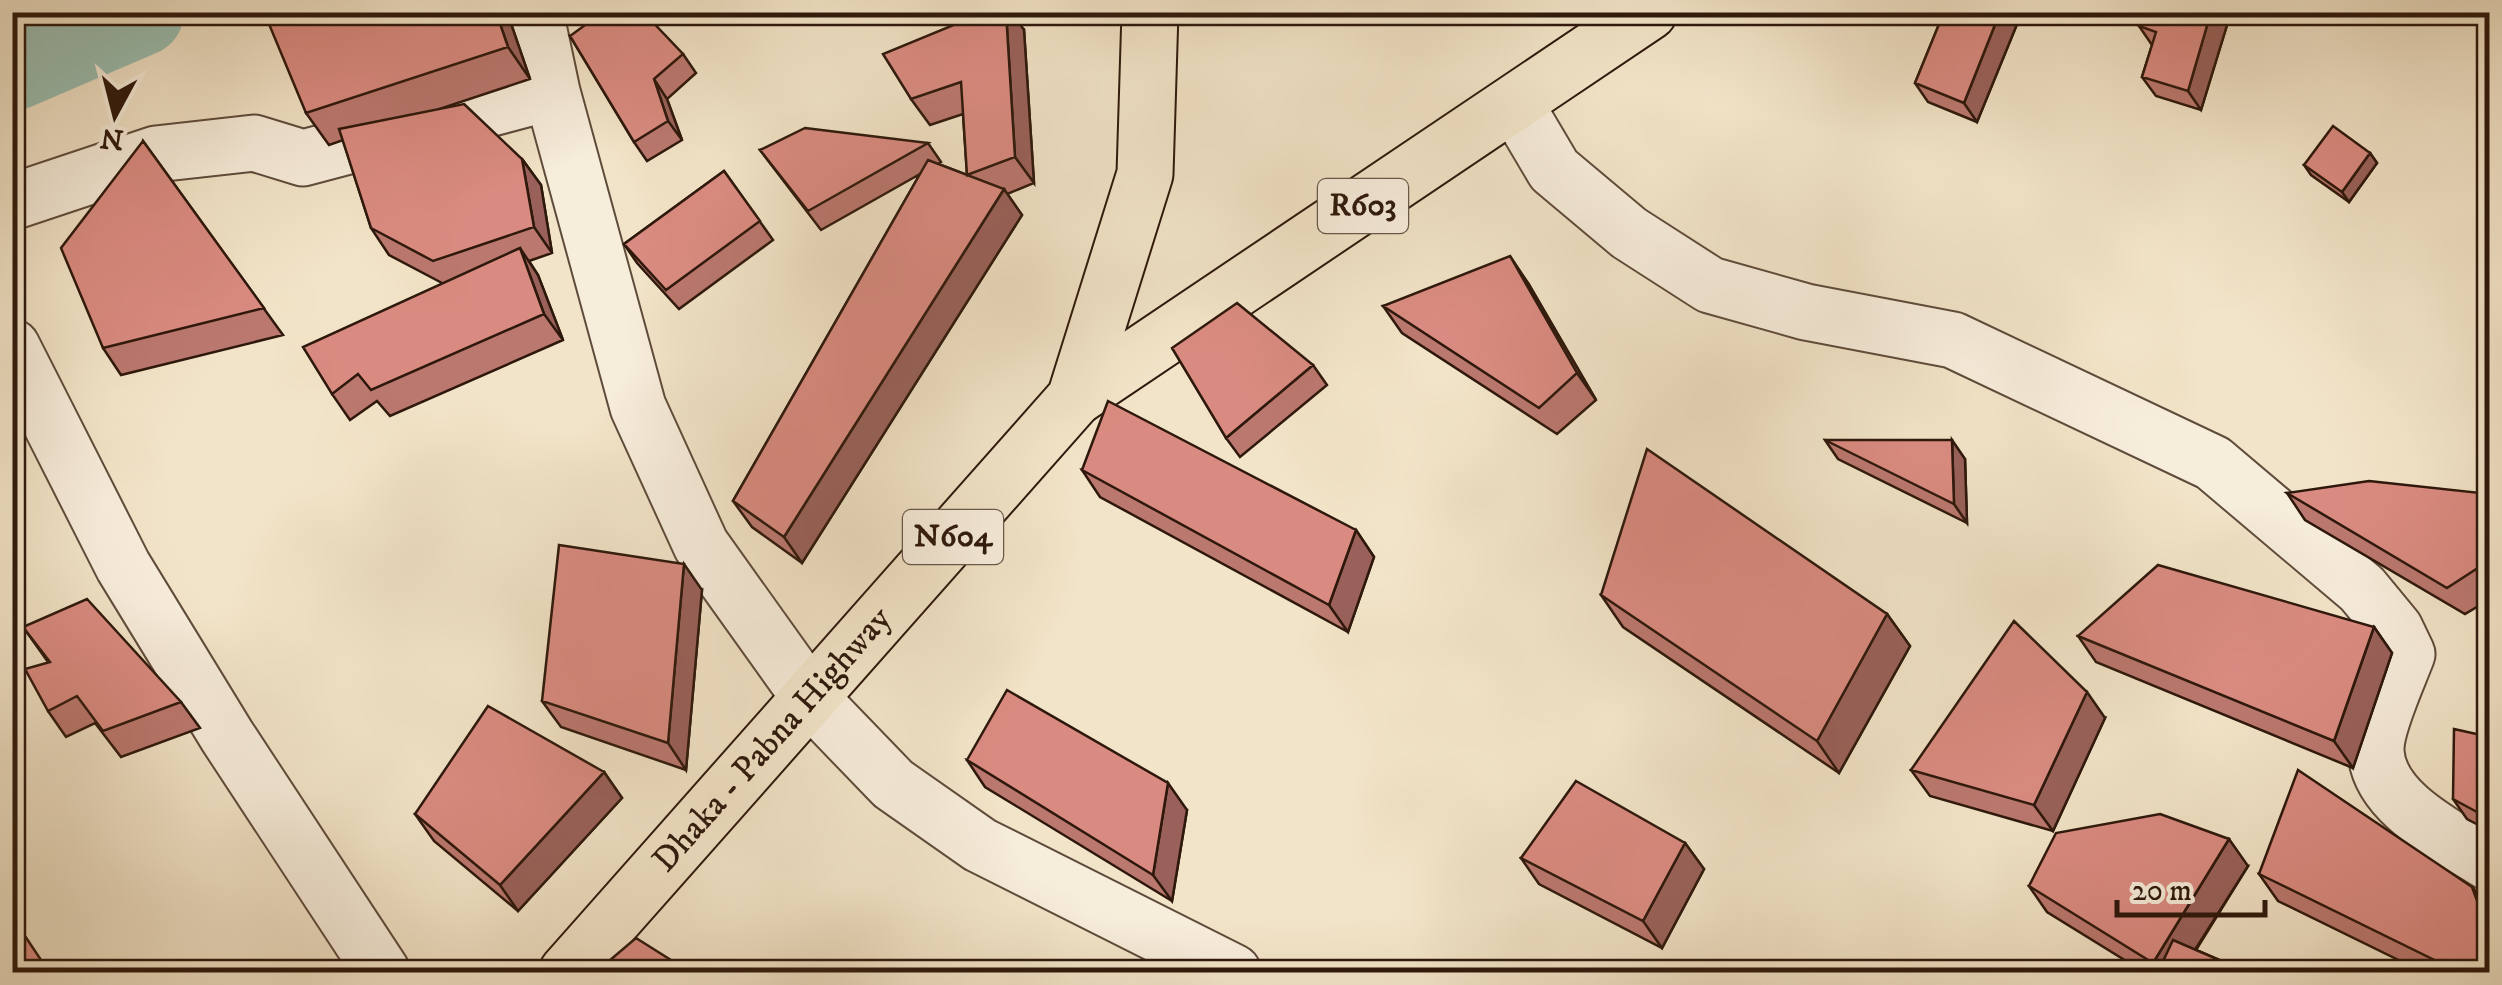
<svg xmlns="http://www.w3.org/2000/svg" width="2502" height="985" font-family="'IM FELL DW Pica',serif">
	<style>
		.lines { fill: none; stroke-linecap: round; stroke-linejoin: round }
		.river { stroke: #9bbfb2; stroke-width: 88 }
		.minor-casing { stroke: #5f4b3b; stroke-width: 59 }
		.major-casing { stroke: #2e180c; stroke-width: 59 }
		.highway-casing { stroke: #2e180c; stroke-width: 59 }
		.minor { stroke: #f7eddb; stroke-width: 55 }
		.major { stroke: #f2e4c8; stroke-width: 55 }
		.highway { stroke: #f2e4c8; stroke-width: 55 }
		.wall { fill: #bb786f; stroke: #2e180c; stroke-width: 2.5 }
		.shaded-wall { fill: #99615a; stroke: #2e180c; stroke-width: 2.5 }
		.building { fill: #da8b81; stroke: #2e180c; stroke-width: 2.5 }
		.labels { text-anchor: middle; dominant-baseline: central; stroke-width: 8; stroke-linejoin: round; paint-order: stroke }
		.shield { fill: #f7eddb; stroke: #6a584a; stroke-width: 2.5 }
		.shield-label { font-size: 32px; font-weight: bold; fill: #2e180c }
		.street-label { font-size: 35px; fill: #2e180c; stroke: #f7eddb }
	</style>
	<rect width="100%" height="100%" fill="#f2e4c8"/>
	<filter id="stains"><feTurbulence type="fractalNoise" baseFrequency=".002" numOctaves="4"/><feColorMatrix values="0 0 0 0 .2 0 0 0 0 .09 0 0 0 0 .02 0 0 0 .5 -.17"/></filter>
	<radialGradient id="worn" r=".72"><stop offset=".6" stop-color="#630" stop-opacity="0"/><stop offset="1" stop-color="#630" stop-opacity=".3"/></radialGradient>
	<g class="lines">
		<path class="river" d="M12,67L140,12"/>
		<g class="minor-casing">
			<path id="minor" d="M535,12L552,92L638,407L701,545L811,699L893,784L980,845L1233,972
				M1515,104L1554,170L1629,233L1710,285L1806,312L1953,340L2213,463L2362,589L2395,629L2407,654C2398,678 2375,727 2376,751C2378,804 2450,837 2490,863
				M12,202L156,154L254,143L303,158L552,92
				M12,347L123,566L227,736L382,972"/>
		</g>
		<g class="major-casing">
			<path id="major" d="M1075,398L1649,12"/>
		</g>
		<g class="highway-casing">
			<g id="highway">
				<path id="s1" d="M567,972L1075,398L1145,174L1150,12"/>
			</g>
		</g>
		<use href="#minor" class="minor"/>
		<use href="#major" class="major"/>
		<use href="#highway" class="highway"/>
	</g>
	<path class="wall" d="M507,12L530,79L442,108L522,159L541,185L552,253L529,261L538,275L563,340L390,416L377,401L350,420L332,394L442,283L389,255L371,228L343,140L329,145L306,113Z
		M1944,12H2022L1977,122L1928,102L1915,83Z
		M2143,12H2231L2201,110L2156,96L2142,77L2152,45L2139,26Z
		M1024,30L1034,183L1007,194L1022,215L802,563L752,527L733,501L920,174L821,230L760,150L928,143L941,162L938,164L967,175L963,114L930,125L911,99Z
		M570,36L683,54L696,73L667,99L682,140L647,161L634,142Z
		M143,141L283,335L121,375L103,348Z
		M2370,153L2377,163L2349,202L2311,175L2304,165Z
		M724,171L773,240L679,309L637,263L624,244Z
		M1528,283L1596,400L1557,434L1402,333L1383,306Z
		M1313,365L1327,385L1240,457L1226,438Z
		M1825,440L1965,459L1967,523L1838,459Z
		M1082,470L1356,530L1374,557L1348,632L1100,497Z
		M2287,493L2490,494V599L2465,614L2305,520Z
		M702,590L686,770L561,727L542,701Z
		M1601,595L1887,614L1910,646L1839,773L1623,627Z
		M23,627L181,702L200,728L121,757L95,723L66,737L48,711V662Z
		M2374,627L2392,653L2353,768L2096,662L2078,636Z
		M2105,718L2053,831L1930,796L1911,770Z
		M2490,737V831L2467,819L2453,799Z
		M967,760L1187,810L1172,901L985,787Z
		M604,772L622,798L518,911L434,841L415,814Z
		M1685,843L1704,869L1662,948L1539,884L1521,858Z
		M2248,866L2196,950L2247,972H2144L2047,912L2029,886Z
		M2259,874L2472,887L2490,911V972H2423L2278,901Z"/>
	<path class="shaded-wall" d="M496,12H507L530,79L508,47Z
		M1006,12H1012L1024,30L1034,183L1015,157Z
		M2000,12H2022L1977,122L1964,103Z
		M2211,12H2231L2201,110L2188,91Z
		M654,79L667,99L682,140L668,121Z
		M2370,153L2377,163L2349,202L2342,192Z
		M522,159L541,185L552,253L534,227Z
		M1004,189L1022,215L802,563L784,537Z
		M520,248L538,275L563,340L544,314Z
		M1510,256L1528,283L1596,400L1577,373Z
		M1952,440L1965,459L1967,523L1954,504Z
		M1356,530L1374,557L1348,632L1329,605Z
		M684,564L702,590L686,770L668,743Z
		M1887,614L1910,646L1839,773L1817,741Z
		M2374,627L2392,653L2353,768L2334,741Z
		M2087,692L2105,718L2053,831L2034,805Z
		M604,772L622,798L518,911L500,885Z
		M1168,783L1187,810L1172,901L1153,875Z
		M2229,839L2248,866L2181,972H2159L2153,963Z
		M1685,843L1704,869L1662,948L1643,921Z
		M2472,887L2490,911V936Z"/>
	<path class="building" d="M264,12H496L508,47L306,113Z
		M603,12H643L683,54L654,79L668,121L634,142L570,36Z
		M985,12H1006L1015,157L967,175L961,82L911,99L883,54Z
		M1944,12H2000L1964,103L1915,83Z
		M2143,12H2211L2188,91L2142,77L2156,32L2139,26Z
		M464,104L522,159L534,227L433,261L371,228L339,129Z
		M2333,126L2370,153L2342,192L2304,165Z
		M805,128L928,143L808,211L760,150Z
		M143,141L264,308L103,348L61,248Z
		M928,160L1004,189L784,537L733,501Z
		M724,171L760,221L666,290L624,244Z
		M520,248L544,314L371,390L358,374L332,394L303,347Z
		M1510,256L1577,373L1539,408L1383,306Z
		M1237,303L1313,365L1226,438L1172,348Z
		M1108,401L1356,530L1329,605L1082,470Z
		M1825,440H1952L1954,504Z
		M1647,449L1887,614L1817,741L1601,595Z
		M2369,481L2490,494V560L2447,588L2287,493Z
		M559,545L684,564L668,743L542,701Z
		M2158,565L2374,627L2334,741L2078,636Z
		M87,599L181,702L103,731L77,696L48,711L25,669L50,662L23,627Z
		M2014,621L2087,692L2034,805L1911,770Z
		M1007,690L1168,783L1153,875L967,760Z
		M488,706L604,772L500,885L415,814Z
		M2454,729L2490,737V819L2453,799Z
		M2298,770L2472,887L2490,936V972H2459L2259,874Z
		M1576,781L1685,843L1643,921L1521,858Z
		M2160,814L2229,839L2153,963L2029,886L2056,833Z
		M12,923L19,927L49,972H12Z
		M636,938L690,972H596Z
		M2173,940L2247,972H2158Z"/>
	<g class="labels">
		<g class="shield">
			<rect x="1318" y="179" width="90" height="54" rx="8"/>
			<rect x="903" y="510" width="100" height="54" rx="8"/>
		</g>
		<g class="shield-label">
			<text x="1363" y="206">R603</text>
			<text x="953" y="537">N604</text>
		</g>
		<g class="street-label">
			<text stroke="none"><textPath href="#s1" startOffset="310">Dhaka - Pabna Highway</textPath></text>
		</g>
	</g>
	<rect width="2502" height="985" fill="none" stroke="#f2e4c8" stroke-width="50"/>
	<rect x="15" y="15" width="2472" height="955" fill="none" stroke="#2e180c" stroke-width="5"/>
	<rect x="25" y="25" width="2452" height="935" fill="none" stroke="#2e180c" stroke-width="2.5"/>
	<g transform="translate(115 115) rotate(187)" stroke="#f7eddb" stroke-width="8" paint-order="stroke">
	<path d="M0-8L18 38L0 25L-18 38Z" fill="#2e180c"/>
	<text y="-15" font-size="28" font-weight="bold" text-anchor="middle" fill="#2e180c">N</text>
	</g>
	<path d="M2117 900v15h148v-15" fill="none" stroke="#2e180c" stroke-width="5"/>
	<text x="2132" y="900" font-size="30" fill="#2e180c" stroke="#f7eddb" stroke-width="8" paint-order="stroke">20 m</text>
	<rect width="100%" height="100%" filter="url(#stains)"/>
	<rect width="100%" height="100%" fill="url(#worn)"/>
</svg>
